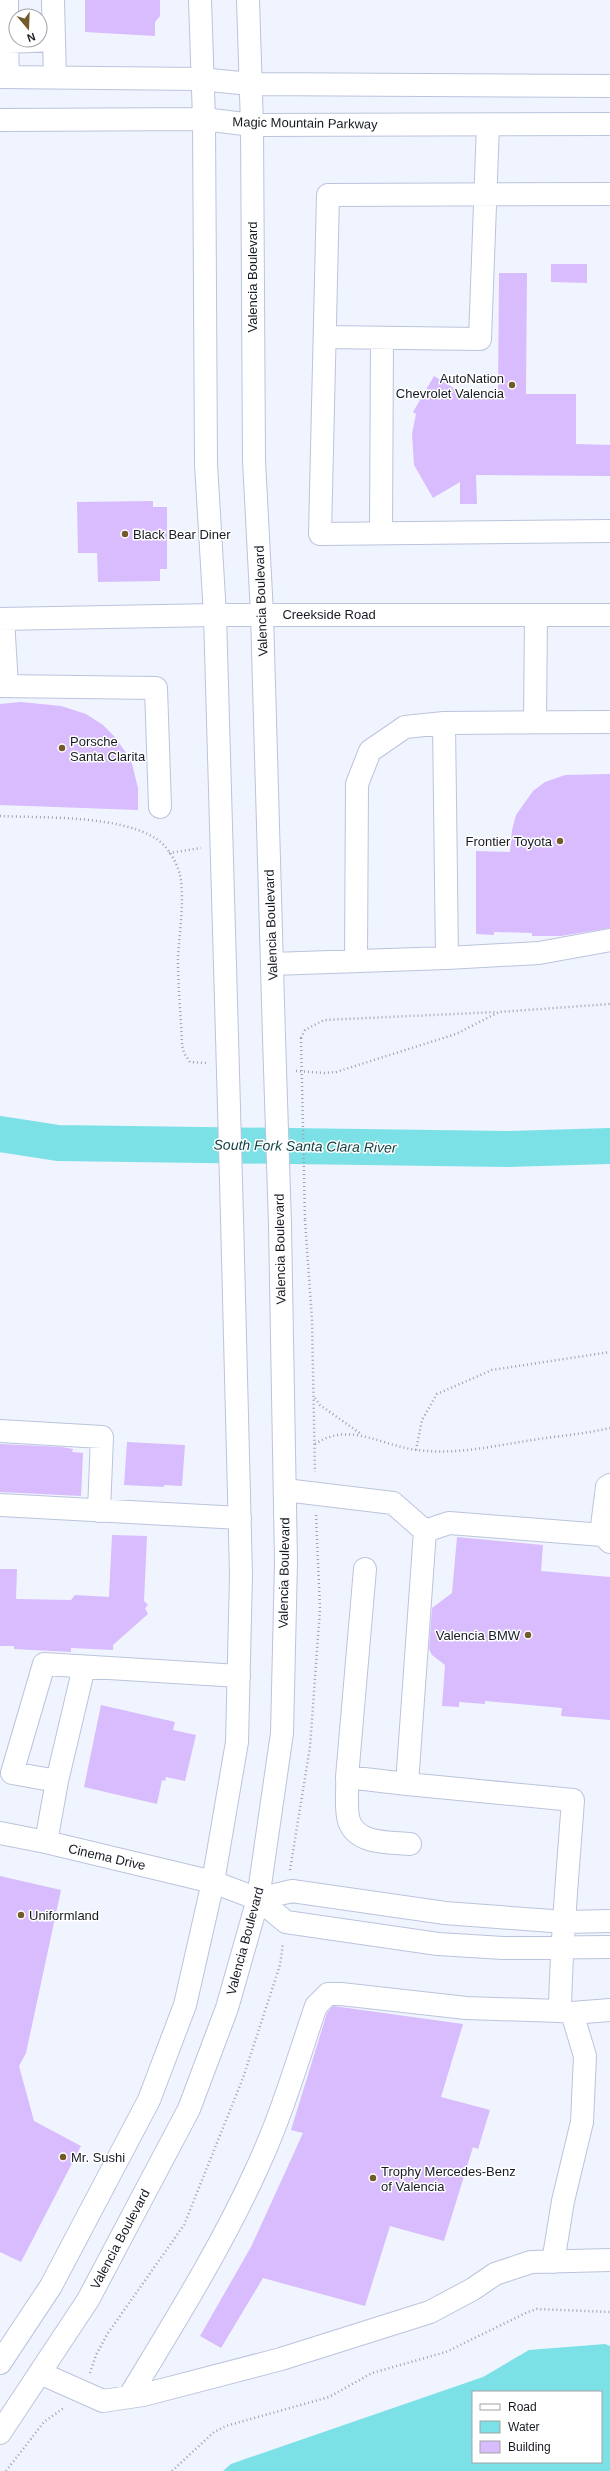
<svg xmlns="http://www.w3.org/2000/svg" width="610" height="2471" font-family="Helvetica,sans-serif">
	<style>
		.water { fill: #7ce1e7; fill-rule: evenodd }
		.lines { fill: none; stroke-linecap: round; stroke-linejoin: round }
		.river { stroke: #7ce1e7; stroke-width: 36 }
		.building { fill: #d8bcfe }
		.minor-casing { stroke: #bbc4dd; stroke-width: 24 }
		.major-casing { stroke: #bbc4dd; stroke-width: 24 }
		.path { stroke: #9ea2ac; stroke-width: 2.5; stroke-dasharray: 1 3; stroke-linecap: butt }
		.minor { stroke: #fff; stroke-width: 22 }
		.major { stroke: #fff; stroke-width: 22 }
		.major-bridge-casing { stroke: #bbc4dd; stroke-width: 24; stroke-linecap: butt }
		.path-bridge { stroke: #9ea2ac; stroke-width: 2.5; stroke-dasharray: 1 3; stroke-linecap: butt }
		.major-bridge { stroke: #fff; stroke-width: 22 }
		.poi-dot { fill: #735a2b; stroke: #fff; stroke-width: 1.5 }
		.labels { text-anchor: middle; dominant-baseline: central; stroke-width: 3; stroke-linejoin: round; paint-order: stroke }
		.street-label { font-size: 13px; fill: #161a22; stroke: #fff }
		.poi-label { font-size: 13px; fill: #161a22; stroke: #fff; text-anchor: start }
		.water-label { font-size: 14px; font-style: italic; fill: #0e3f41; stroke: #fff }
	</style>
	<rect width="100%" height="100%" fill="#f0f4ff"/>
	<path class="water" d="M605,2344L610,2346V2471H223L231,2464L483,2377L529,2350ZM473,2392H601V2462H473Z"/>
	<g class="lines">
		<path class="river" d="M0,1134L58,1143L507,1149L610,1146"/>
	</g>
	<path class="building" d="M85,0H160V16L155,22V36L85,32Z
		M551,264H587V283L551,282Z
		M499,273H527L526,394H576V444L610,445V476L476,475L477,504H460V482L433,498L414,465L412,434L416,414L413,412L434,376L473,400L476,393L498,394Z
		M153,501V507H167V569H160V581L98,582L97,553H78L77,502Z
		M21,702L61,706L86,714L103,725L115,737L131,760L138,788V810L0,805V704Z
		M610,774V928L561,936H532V933L494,932V935L476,934V851L510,852L512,830L516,815L533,791L545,782L565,775Z
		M127,1442L185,1445L182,1486L164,1485V1487L124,1485Z
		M0,1444L62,1447L73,1449L72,1452L83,1453L81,1496L0,1492Z
		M112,1535L147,1536L144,1601L148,1605L145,1608L148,1614L113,1645V1650L71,1648V1652L14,1649V1646H0V1569H17L16,1599L71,1600L75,1595L109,1597Z
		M457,1537L543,1545L541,1571L610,1577V1720L561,1716L562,1708L485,1701V1704L459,1702V1707L442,1706L445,1665L432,1655L429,1649L432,1608L452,1593Z
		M101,1705L175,1722L173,1730L196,1735L185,1781L166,1777L165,1781L162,1780L157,1804L84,1787Z
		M0,1876L61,1890L26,2053L19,2066L34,2121L81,2146L21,2262L0,2252Z
		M333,2006L463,2024L441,2097L490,2110L478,2149L473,2147L444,2241L390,2226L365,2306L263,2278L221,2348L200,2336L251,2247L303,2133L291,2130L327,2013Z"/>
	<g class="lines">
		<g class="minor-casing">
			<path id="minor" d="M7,0V42L54,40L53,0
				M54,40L55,77
				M7,42L8,77
				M610,194L328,195L320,534L610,531
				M325,337L480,339L488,125
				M381,533L382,338
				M0,619L215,615H610
				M3,619L7,686
				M0,686L156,688L160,807
				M535,722L536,615
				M610,722L444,723L447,958L539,953L610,940
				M356,960L357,784L370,751L405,727L444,723
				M272,964L447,958
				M0,1431L102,1437L99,1511
				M610,1485L607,1487L602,1526L603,1535L610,1542
				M285,1490L393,1503L425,1531L407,1784L573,1800C568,1871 561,1941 560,2011L572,2013L585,2056L582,2122L563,2201L553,2262
				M0,1505L240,1518
				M425,1531L449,1523L603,1535
				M347,1777L365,1569
				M57,1781L84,1667
				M407,1784L347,1777C348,1790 345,1808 349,1821C357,1845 391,1842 410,1844
				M0,1833L46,1842L213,1882L258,1899L286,1922L438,1944L503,1948L610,1947
				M46,1842L57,1781L12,1773L44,1664L239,1676
				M258,1899L292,1891L445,1913L565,1922L610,1921
				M572,2013L610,2010
				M40,2373L103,2401L143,2395L281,2359L430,2312L473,2289L495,2274L531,2262L610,2260
				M129,2397C175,2321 222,2246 258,2166C282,2114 298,2059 316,2006L328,1994H341L466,2008L560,2011"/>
		</g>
		<g class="major-casing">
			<path id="major" d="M200,0L204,119L206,464L215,615L227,1036
				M248,0L252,125L254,460L262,614L274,1037
				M0,77L201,79L250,84L610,86
				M0,120L204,119L252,125L610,124
				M0,2363L51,2286L149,2100L185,2005L213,1882L237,1742L241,1575L232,1218
				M0,2433L88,2300L189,2109L227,2008L258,1899L282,1733L286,1562L280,1225"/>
		</g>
		<path class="path" d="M0,816C43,818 118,815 155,838C167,845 177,862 180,875C185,902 179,932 178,960C178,988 181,1017 182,1045L184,1053L190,1062L207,1063
			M169,853L201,848
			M301,1038L305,1030L324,1020L497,1012
			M296,1071L324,1073L336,1072L456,1034L499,1012L610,1004
			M305,1220L312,1320L315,1472
			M315,1398L320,1405L361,1434
			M315,1444C349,1421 382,1446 417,1450C456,1455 494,1446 532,1440C558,1436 584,1434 610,1428
			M416,1450L422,1420L437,1394L492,1370L610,1352
			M290,1870L310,1747L320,1609L316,1515
			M90,2373L96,2355L108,2333L184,2225L243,2078L280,1965L283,1943
			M6,2471L44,2422L65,2407
			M172,2471L214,2432L226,2426L329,2397L372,2373L446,2352L528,2312L537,2309L610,2312"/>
		<use href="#minor" class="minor"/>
		<use href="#major" class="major"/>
		<g class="major-bridge-casing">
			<path id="major-bridge" d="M227,1036L232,1218
				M274,1037L280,1225"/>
		</g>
		<path class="path-bridge" d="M301,1038L305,1220"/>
		<use href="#major-bridge" class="major-bridge"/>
	</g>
	<g class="poi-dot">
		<circle cx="512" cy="385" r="4"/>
		<circle cx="125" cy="534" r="4"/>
		<circle cx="62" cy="748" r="4"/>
		<circle cx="560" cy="841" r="4"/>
		<circle cx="528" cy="1635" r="4"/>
		<circle cx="21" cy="1915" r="4"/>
		<circle cx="63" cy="2157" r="4"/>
		<circle cx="373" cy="2178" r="4"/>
	</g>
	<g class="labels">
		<g class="street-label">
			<text transform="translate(305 123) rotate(1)">Magic Mountain Parkway</text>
			<text transform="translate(252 277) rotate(-90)">Valencia Boulevard</text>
			<text transform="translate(261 601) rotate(-92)">Valencia Boulevard</text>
			<text x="329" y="614">Creekside Road</text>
			<text transform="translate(271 925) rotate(-92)">Valencia Boulevard</text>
			<text transform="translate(280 1249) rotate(-91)">Valencia Boulevard</text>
			<text transform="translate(284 1573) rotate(-89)">Valencia Boulevard</text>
			<text transform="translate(107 1857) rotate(13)">Cinema Drive</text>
			<text transform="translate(245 1941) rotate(-75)">Valencia Boulevard</text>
			<text transform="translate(120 2239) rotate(-62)">Valencia Boulevard</text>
		</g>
		<g class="poi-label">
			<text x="504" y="378" text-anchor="end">AutoNation<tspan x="504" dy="15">Chevrolet Valencia</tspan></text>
			<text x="133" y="534">Black Bear Diner</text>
			<text x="70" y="741">Porsche<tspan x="70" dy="15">Santa Clarita</tspan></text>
			<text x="552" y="841" text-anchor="end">Frontier Toyota</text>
			<text x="520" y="1635" text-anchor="end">Valencia BMW</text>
			<text x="29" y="1915">Uniformland</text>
			<text x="71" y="2157">Mr. Sushi</text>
			<text x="381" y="2171">Trophy Mercedes-Benz<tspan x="381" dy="15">of Valencia</tspan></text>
		</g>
		<g class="water-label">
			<text transform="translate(305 1146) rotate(1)">South Fork Santa Clara River</text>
		</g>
	</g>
	<rect x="472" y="2391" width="130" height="72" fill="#ffffff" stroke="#a2a3a7"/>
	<rect x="480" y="2404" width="20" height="6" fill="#ffffff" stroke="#a2a3a7"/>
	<text x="508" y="2411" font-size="12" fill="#161a22">Road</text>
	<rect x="480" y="2421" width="20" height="12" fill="#7ce1e7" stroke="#a2a3a7"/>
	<text x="508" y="2431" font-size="12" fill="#161a22">Water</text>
	<rect x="480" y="2441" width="20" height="12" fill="#d8bcfe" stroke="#a2a3a7"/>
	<text x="508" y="2451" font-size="12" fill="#161a22">Building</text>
	<g transform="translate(28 28) rotate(161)"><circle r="19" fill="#ffffff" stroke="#a2a3a7"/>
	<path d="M0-3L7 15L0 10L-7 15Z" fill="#735a2b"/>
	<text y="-6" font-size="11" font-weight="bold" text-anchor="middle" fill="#161a22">N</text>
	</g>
</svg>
